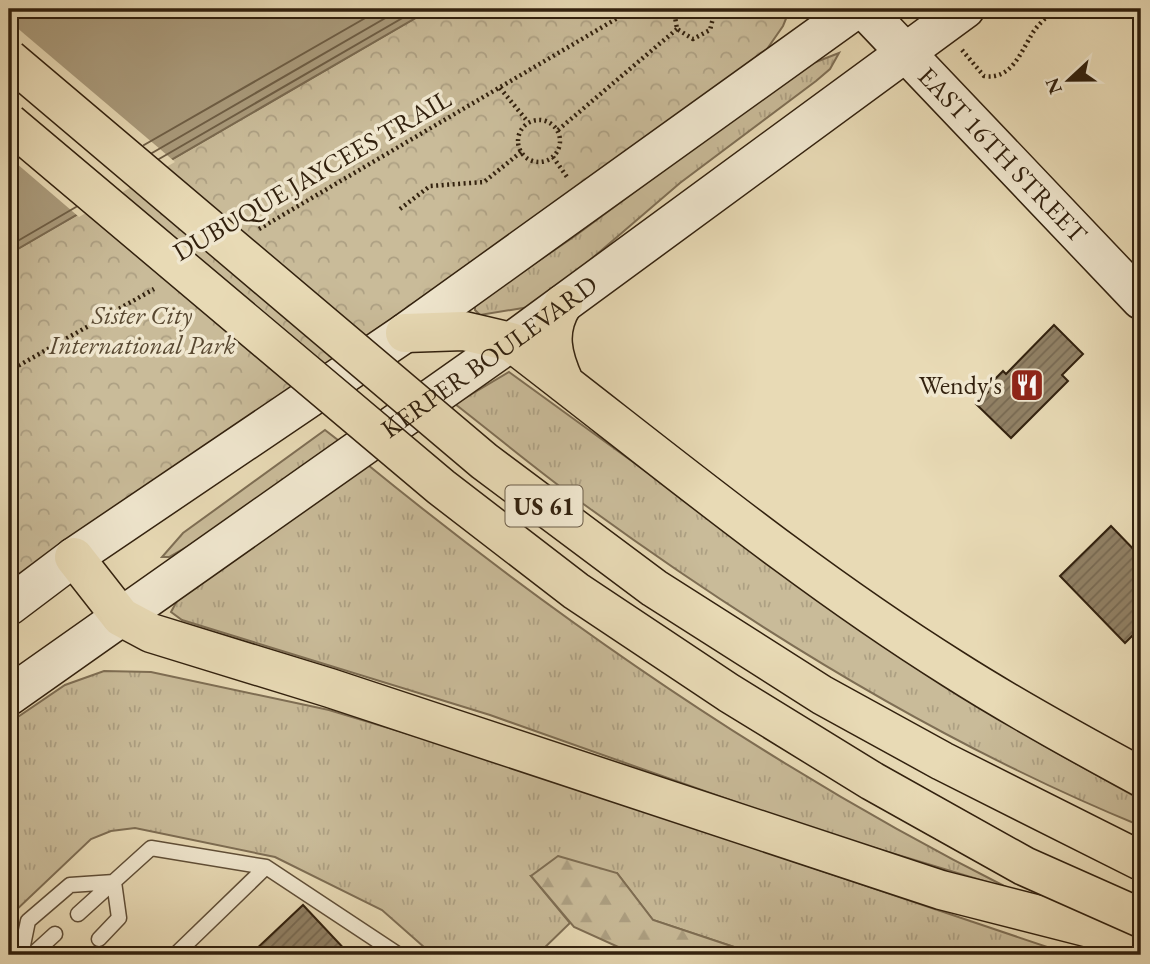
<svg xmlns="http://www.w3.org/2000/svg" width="1150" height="964" font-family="'EB Garamond',serif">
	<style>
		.grass { fill: url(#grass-tufts); stroke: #7e6e54; stroke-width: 2 }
		.forest { fill: url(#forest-firs); stroke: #7e6e54; stroke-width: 2 }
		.park { fill: url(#park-crowns); stroke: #7e6e54; stroke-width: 2 }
		.water { fill: #aa9b7c; stroke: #7a6a50; stroke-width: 2 }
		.pier { fill: #e8dab5 }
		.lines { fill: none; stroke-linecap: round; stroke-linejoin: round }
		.shore { stroke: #6e5e45; stroke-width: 2 }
		.building { fill: url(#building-hatch); stroke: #32210e; stroke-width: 2 }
		.lane-casing { stroke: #604f38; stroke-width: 17 }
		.secondary-casing { stroke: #32210e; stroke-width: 41 }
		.highway-casing { stroke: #32210e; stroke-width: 41 }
		.path { stroke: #32210e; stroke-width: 4.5; stroke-dasharray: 2 3.5; stroke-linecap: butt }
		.lane { stroke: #f0e7cf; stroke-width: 14 }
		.secondary { stroke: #f0e7cf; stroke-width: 38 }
		.highway { stroke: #e8dab5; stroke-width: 38 }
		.highway-bridge-casing { stroke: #32210e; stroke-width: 41; stroke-linecap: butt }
		.highway-bridge { stroke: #e8dab5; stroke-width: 38 }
		.labels { text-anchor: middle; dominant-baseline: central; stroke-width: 7; stroke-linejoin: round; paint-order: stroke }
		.shield { fill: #f0e7cf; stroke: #6b5c48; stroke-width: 2 }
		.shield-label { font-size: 24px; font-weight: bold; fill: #32210e }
		.street-label { font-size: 26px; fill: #32210e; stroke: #f0e7cf }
		.park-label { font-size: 26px; font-style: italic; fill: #584831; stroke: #f0e7cf }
		.poi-label { font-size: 26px; fill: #32210e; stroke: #f0e7cf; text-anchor: end }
	</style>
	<defs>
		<pattern id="grass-tufts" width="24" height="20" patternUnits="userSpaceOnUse" patternTransform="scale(1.75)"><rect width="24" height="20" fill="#c9bb99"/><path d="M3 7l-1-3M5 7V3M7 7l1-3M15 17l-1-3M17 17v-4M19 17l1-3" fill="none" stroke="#ada083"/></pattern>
		<pattern id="forest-firs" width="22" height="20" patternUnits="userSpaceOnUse" patternTransform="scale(1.75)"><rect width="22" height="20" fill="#c9bb99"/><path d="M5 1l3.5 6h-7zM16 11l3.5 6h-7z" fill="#ada083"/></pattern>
		<pattern id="park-crowns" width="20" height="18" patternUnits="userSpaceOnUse" patternTransform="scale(1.75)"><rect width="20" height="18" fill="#c9bb99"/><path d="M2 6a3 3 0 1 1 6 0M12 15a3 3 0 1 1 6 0" fill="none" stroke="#ada083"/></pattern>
		<pattern id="building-hatch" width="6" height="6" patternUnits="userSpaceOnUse" patternTransform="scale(1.75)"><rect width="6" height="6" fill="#918165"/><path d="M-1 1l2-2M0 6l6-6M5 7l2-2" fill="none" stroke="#776952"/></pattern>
	</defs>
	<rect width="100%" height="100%" fill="#e8dab5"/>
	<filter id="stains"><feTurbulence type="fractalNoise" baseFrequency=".00286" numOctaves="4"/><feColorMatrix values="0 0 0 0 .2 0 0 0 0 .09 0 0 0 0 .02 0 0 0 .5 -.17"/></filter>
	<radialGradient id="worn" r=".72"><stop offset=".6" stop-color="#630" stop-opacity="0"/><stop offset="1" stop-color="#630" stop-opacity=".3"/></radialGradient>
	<path class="grass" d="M839,53L830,69L816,81L680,183L554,291L529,307L480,315L475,310V304L575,236L803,67Z
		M509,372L684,499L1041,744L1141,800V826C948,747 758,631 589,508C543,475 500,439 455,404Z
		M325,430L343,444L190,545L169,557H162L183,533Z
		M368,465C567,627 781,774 1010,889L809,828L490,715L182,620L171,612L177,601Z
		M104,671L151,672L329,710L481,756L1071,955H806L802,952L746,951L653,920L617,873L531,876L570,923L537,955H433L382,910L275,857L135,828L111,831L91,839L11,915L9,723L65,685Z"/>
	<path class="forest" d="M558,856L617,873L653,920L746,951L802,952L806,955H627L625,950L574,927L531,876Z"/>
	<path class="park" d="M431,9H790L783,26L767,49L576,190L9,585V254Z"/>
	<path class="water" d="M9,9H431L9,254Z"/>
	<path class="pier" d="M9,21L160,149L175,162L79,217L9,157Z"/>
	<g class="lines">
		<path class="shore" d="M144,145L381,9
			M152,153L401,9
			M159,159L418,9
			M9,246L76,207"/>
	</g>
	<path class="building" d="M1054,325L1083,354L1062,375L1068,381L1011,438L976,404L988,392L985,389L1003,371L1006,374Z
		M1111,526L1141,557V627L1125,643L1060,576Z
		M303,905L350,955H250Z"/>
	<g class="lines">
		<g class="lane-casing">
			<path id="lane" d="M78,914L151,848L266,867L399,955
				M21,955L28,921L70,885L114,882L119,918L99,939
				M32,955L55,934
				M175,955L266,867"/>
		</g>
		<g class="secondary-casing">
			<g id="secondary">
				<path id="s1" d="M864,9L1141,300"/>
				<path d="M9,606L74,557L405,333L856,9"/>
				<path id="s2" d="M9,696L511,342L965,9"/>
			</g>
		</g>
		<g class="highway-casing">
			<path id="highway" d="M563,304C546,331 552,356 565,384
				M405,333L464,331L511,342C656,453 798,572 953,669C1014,708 1078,743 1141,777
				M74,557L121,617L151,633L330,688L941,890L1141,941"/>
		</g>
		<path class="path" d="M678,9L675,17L677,29L693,39L710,30L713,18L709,9
			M962,50L984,76C1011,80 1020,54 1032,34C1038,24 1047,17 1055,9
			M500,88L528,122
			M518 141a21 21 0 1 1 42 0a21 21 0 1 1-42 0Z
			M558,130L677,29
			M553,157L567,177
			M400,209L430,186L484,182L521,152
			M259,229L633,9
			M9,371L154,289"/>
		<use href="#lane" class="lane"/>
		<use href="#secondary" class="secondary"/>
		<use href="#highway" class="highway"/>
		<g class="highway-bridge-casing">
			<path id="highway-bridge" d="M9,59L484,461L654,588L822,695L942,761L1141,861
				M9,123L441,487L576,591L729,693L872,781L1024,866L1141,918"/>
		</g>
		<use href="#highway-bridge" class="highway-bridge"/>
	</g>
	<defs>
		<g id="restaurant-square" transform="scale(1.75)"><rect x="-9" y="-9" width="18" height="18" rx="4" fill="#8f2418" stroke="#f0e7cf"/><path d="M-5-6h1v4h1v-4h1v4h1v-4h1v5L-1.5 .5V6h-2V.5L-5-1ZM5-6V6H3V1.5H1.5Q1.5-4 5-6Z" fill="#fff"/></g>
	</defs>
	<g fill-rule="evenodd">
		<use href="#restaurant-square" x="1027" y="385"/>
	</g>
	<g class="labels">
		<rect class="shield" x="505.5" y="485.5" width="77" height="41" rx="5"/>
		<g class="shield-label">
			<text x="544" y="506">US 61</text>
		</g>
		<g class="street-label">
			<text stroke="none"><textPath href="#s1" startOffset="201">EAST 16TH STREET</textPath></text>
			<text transform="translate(312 175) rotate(-30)">DUBUQUE JAYCEES TRAIL</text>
			<text stroke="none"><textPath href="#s2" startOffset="588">KERPER BOULEVARD</textPath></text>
		</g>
		<g class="park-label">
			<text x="142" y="315">Sister City<tspan x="142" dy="30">International Park</tspan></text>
		</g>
		<g class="poi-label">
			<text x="1002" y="385">Wendy's</text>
		</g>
	</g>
	<rect width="1150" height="964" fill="none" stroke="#e8dab5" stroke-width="35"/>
	<rect x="10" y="10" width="1129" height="943" fill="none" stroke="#32210e" stroke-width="3.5"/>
	<rect x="18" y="18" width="1115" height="929" fill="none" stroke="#32210e" stroke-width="2"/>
	<g transform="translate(1069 80) rotate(248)" stroke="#f0e7cf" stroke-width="5" paint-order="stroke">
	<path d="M0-5L12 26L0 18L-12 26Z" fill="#32210e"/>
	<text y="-10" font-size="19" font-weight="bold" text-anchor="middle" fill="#32210e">N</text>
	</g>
	<rect width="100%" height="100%" filter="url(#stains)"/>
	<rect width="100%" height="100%" fill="url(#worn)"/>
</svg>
